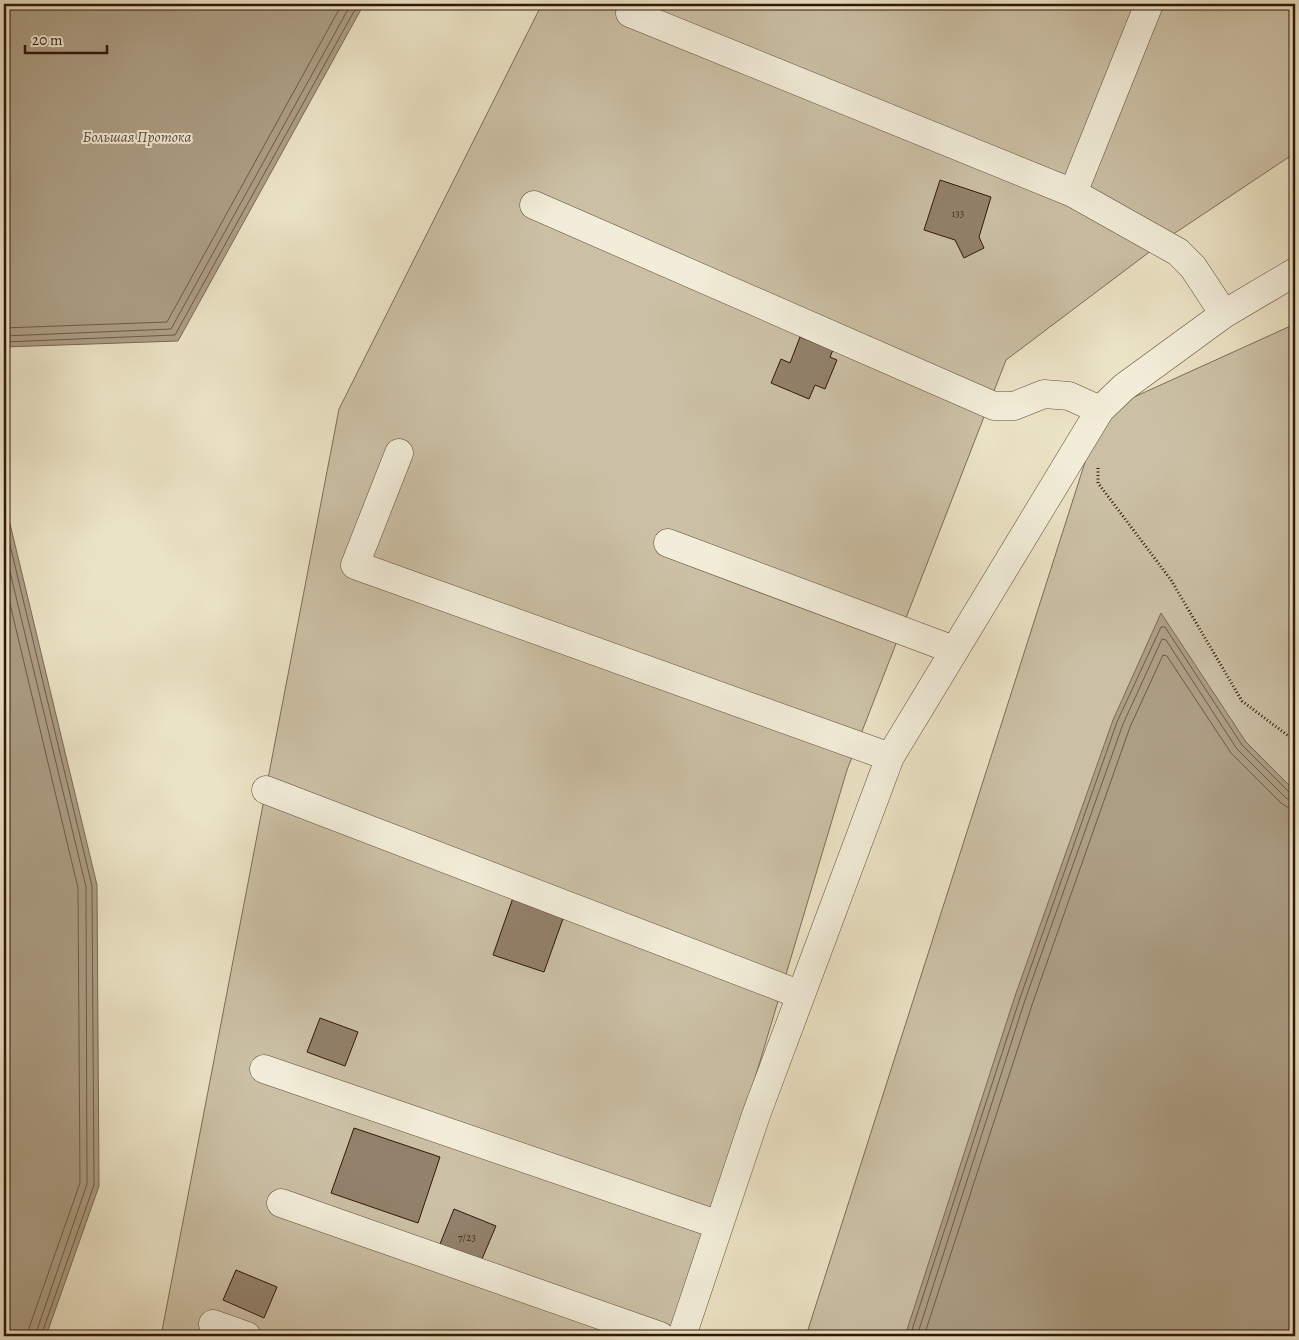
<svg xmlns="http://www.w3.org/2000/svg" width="1299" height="1340" font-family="Alegreya,serif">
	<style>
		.green { fill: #cbc0a5; stroke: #7e6c57 }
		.water { fill: #ac9e85; stroke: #7b6853 }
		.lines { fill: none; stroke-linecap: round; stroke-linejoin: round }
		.shore { stroke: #6e5a47; stroke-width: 1 }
		.building { fill: #92816b; stroke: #311709 }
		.minor-casing { stroke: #604a38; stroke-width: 29 }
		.path { stroke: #311709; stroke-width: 3; stroke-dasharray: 1 2.5; stroke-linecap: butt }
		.minor { stroke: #f2edd9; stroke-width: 28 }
		.labels { text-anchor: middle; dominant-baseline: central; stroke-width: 4; stroke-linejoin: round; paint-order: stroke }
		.number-label { font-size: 11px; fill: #493222 }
		.water-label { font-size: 15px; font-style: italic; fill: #624d3b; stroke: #f2edd9 }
	</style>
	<rect width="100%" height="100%" fill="#ebe3c5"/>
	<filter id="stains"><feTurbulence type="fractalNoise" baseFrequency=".004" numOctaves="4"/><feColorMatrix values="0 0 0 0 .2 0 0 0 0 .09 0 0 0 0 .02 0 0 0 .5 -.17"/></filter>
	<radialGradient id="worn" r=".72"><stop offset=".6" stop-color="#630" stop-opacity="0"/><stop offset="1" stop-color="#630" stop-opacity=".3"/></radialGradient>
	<path class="green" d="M542,4H1295V153L1172,235L1006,360L847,770L678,1336H161L339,409Z
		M1295,324V1222L973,1336H806L1101,412Z"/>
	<path class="water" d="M4,4H364L178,341L4,347Z
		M4,499L97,885L99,1186L46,1336H4Z
		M1161,613L1246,742L1295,791V1336H905L1015,996L1113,720Z"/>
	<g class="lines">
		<path class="shore" d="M4,328L167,322L342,4
			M4,336L171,329L351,4
			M4,342L175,335L358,4
			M4,520L92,886L94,1185L41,1336
			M4,547L86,887L87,1184L35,1336
			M4,579L78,888L80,1183L29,1328L28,1336
			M910,1336L1020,998L1117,722L1161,627H1165L1242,745L1290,793L1295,795
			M917,1336L1025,1000L1123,724L1162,639L1166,640L1237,749L1286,798L1295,801
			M924,1336L1033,1002L1130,727L1163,655L1167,656L1231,753L1281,803L1287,807L1295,808"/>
	</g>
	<path class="building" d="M940,180L991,197L979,237L984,248L964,258L955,240L924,230Z
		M800,337L833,350L830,357L837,360L825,389L815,385L809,399L771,383L781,359L790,363Z
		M514,895L565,913L544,972L493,955Z
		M320,1018L358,1032L345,1066L307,1052Z
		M354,1128L440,1157L418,1223L331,1193Z
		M454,1209L496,1226L479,1266L438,1249Z
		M236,1270L277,1287L264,1318L223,1300Z"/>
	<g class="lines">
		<g class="minor-casing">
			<path id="minor" d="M630,13L1073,193L1178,252L1193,267L1224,314
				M1073,193L1149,4
				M534,205L994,406H1014L1044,394L1069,396L1100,410
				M399,453L355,565L890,757
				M668,543L954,650
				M266,790L801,995
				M264,1069L719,1225
				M281,1203L660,1336
				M213,1324L247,1336
				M682,1336L756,1115L890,757L1100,410L1124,387L1224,314L1295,272"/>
		</g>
		<path class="path" d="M1098,468V483L1171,580L1242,701L1295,741"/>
		<use href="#minor" class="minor"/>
	</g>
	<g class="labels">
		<g class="number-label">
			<text x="958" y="213">133</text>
			<text x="467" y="1237">7/23</text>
		</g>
		<g class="water-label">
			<text x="137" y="137">Большая Протока</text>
		</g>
	</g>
	<rect width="1299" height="1340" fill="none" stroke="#ebe3c5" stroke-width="20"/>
	<rect x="5" y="5" width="1289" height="1330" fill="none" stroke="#311709" stroke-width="2.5"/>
	<rect x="10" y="10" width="1279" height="1320" fill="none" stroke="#311709"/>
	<path d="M25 45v8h82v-8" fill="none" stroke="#311709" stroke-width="2.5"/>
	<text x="32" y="45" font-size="15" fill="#311709" stroke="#f2edd9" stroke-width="4" paint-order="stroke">20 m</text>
	<rect width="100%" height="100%" filter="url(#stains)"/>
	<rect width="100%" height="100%" fill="url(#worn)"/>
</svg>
